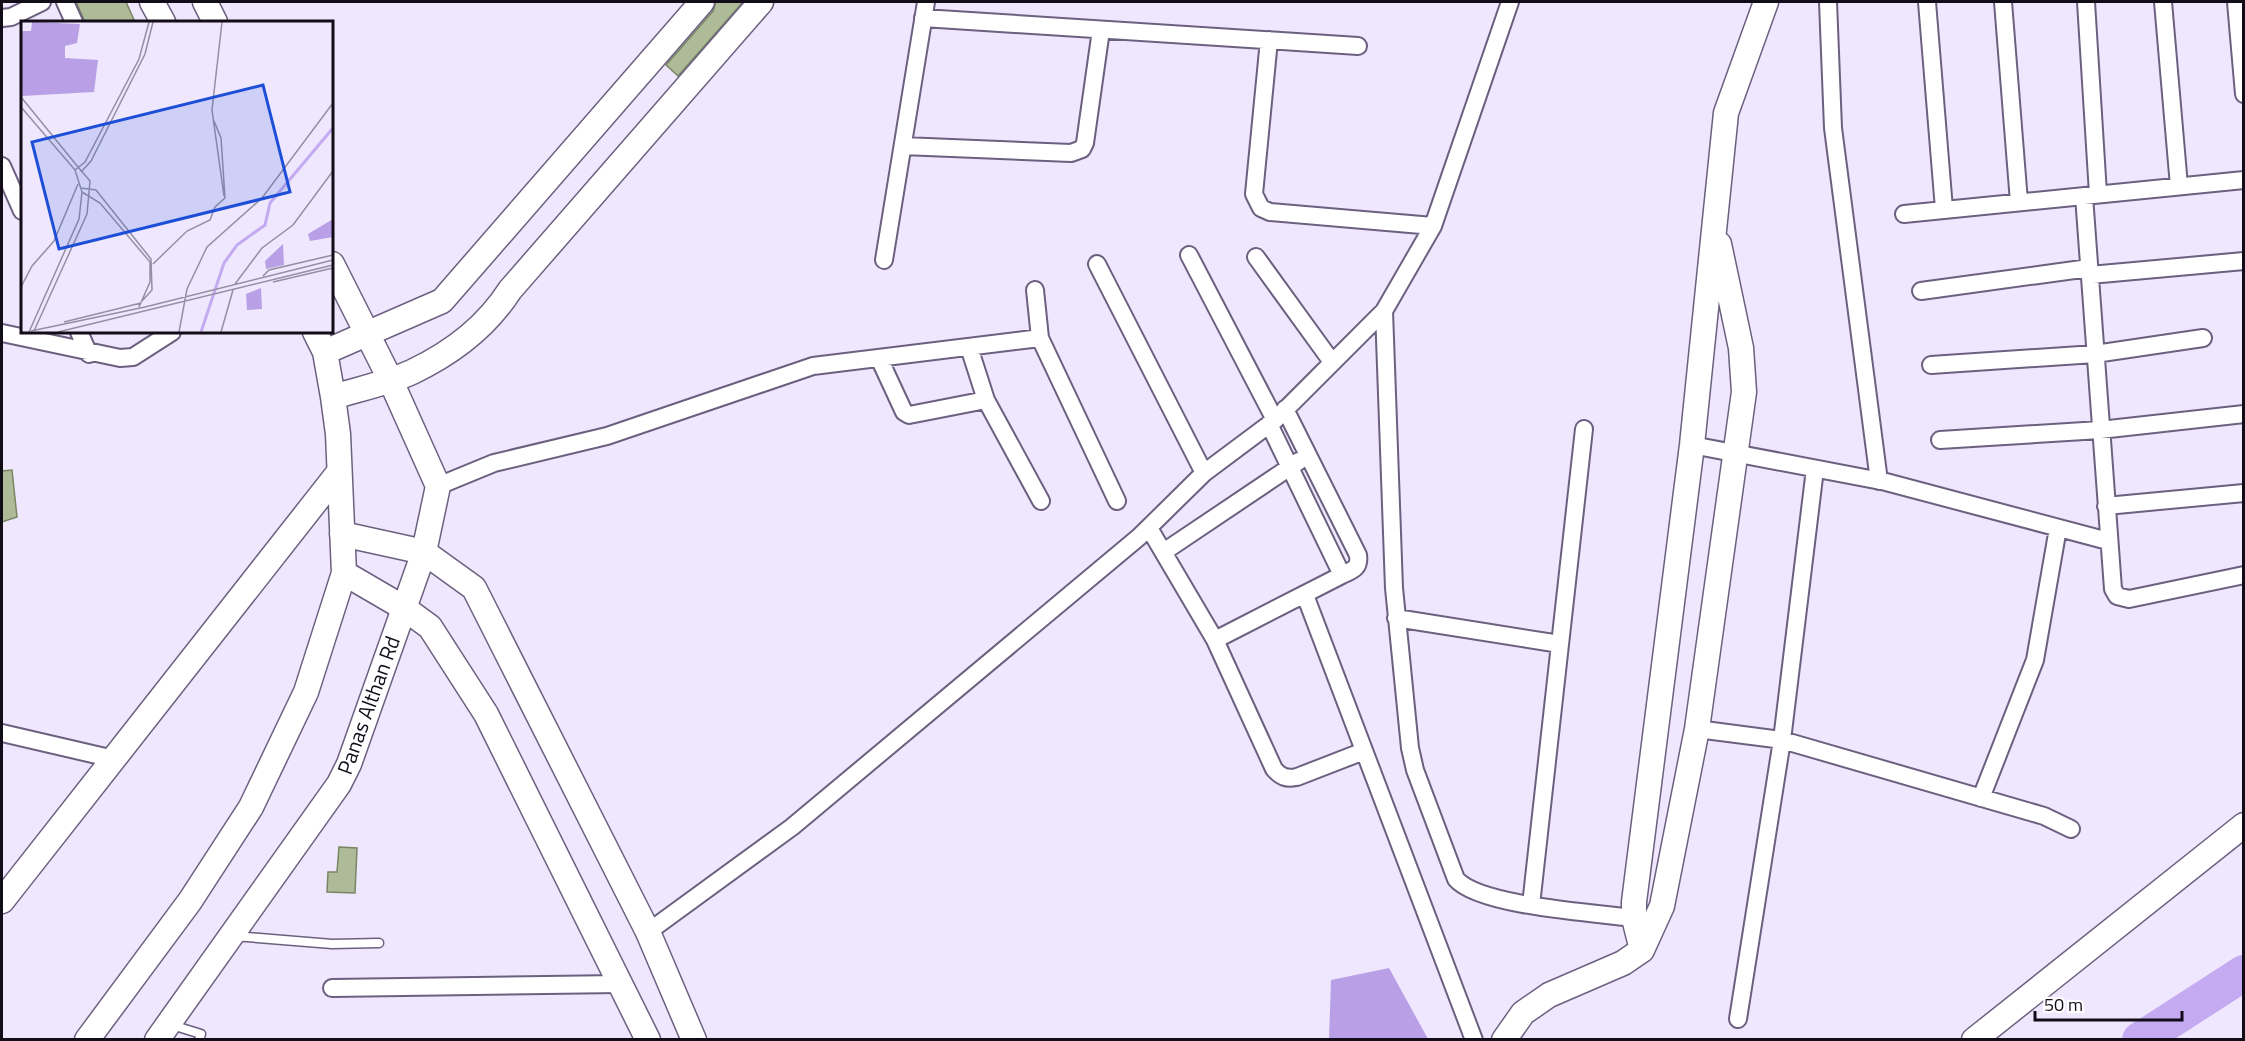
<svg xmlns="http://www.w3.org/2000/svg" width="2245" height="1041" font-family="'Titillium Web',sans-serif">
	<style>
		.forest { fill: #b9a0e6 }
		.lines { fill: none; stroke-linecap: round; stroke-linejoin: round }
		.river { stroke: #c4abf1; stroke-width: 36 }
		.building { fill: #aebb98; stroke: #798564; stroke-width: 1.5 }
		.lane-casing { stroke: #6b607f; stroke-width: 11 }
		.street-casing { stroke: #6b607f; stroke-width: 20 }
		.secondary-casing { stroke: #6b607f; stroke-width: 27 }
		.lane { stroke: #fff; stroke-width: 8 }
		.street { stroke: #fff; stroke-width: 16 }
		.secondary { stroke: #fff; stroke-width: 24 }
		.labels { text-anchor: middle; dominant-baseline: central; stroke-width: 4.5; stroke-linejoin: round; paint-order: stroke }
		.street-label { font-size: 21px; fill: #110c18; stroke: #fff }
		.inset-river { fill: none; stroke: #c4abf1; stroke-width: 3 }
		.inset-road { fill: none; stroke: #968fa1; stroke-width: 1.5 }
		.view { fill: #1d4ed8; fill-opacity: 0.15; stroke: #1d4ed8; stroke-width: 3 }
		.inset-edge { fill: none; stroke: #110c18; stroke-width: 3 }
	</style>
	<rect width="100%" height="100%" fill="#eee7fd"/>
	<path class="forest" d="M1389,968L1428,1039H1329L1331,980Z"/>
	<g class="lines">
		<path class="river" d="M2140,1040L2244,973"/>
	</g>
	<path class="building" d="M76,2H126L135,22H85Z
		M716,2H743L678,76L666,65L713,11Z
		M12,470L17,517L2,522V471Z
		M339,847L357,848L355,893L327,892L328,872H337Z"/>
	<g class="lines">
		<g class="lane-casing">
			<path id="lane" d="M234,936L332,944L379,943
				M172,1025L201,1034L199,1040"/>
		</g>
		<g class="street-casing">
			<path id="street" d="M65,2L74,22
				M1828,2L1833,128L1879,481
				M1927,2L1944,209
				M2003,2L2019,202
				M2086,2L2098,194
				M2163,2L2179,186
				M2236,2L2244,94
				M2,18L11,17L42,2
				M923,18L1358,46
				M1269,40L1254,194L1261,208L1270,212L1433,226
				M903,146L1071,153L1082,149L1085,143L1101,30
				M2,166L22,211
				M2084,196L2113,589L2117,596L2129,599L2244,575
				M1904,214L2244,180
				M1189,255L1275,420
				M1256,257L1332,362
				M884,260L926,2
				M1097,264L1204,473
				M2090,275L2244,261
				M1035,290L1040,338L1117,501
				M1921,291L2089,268
				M1384,311L1394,588L1410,748L1415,770L1456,879C1479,906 1595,913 1634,918
				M79,332L89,354
				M2,333L120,358L133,357L172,332
				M969,347L986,400L1041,501
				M879,358L904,412L909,415L986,400
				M1931,365L2095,354L2203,338
				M1269,424L1342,575C1353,570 1360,568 1358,555L1285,409
				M1940,440L2100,430L2244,414
				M1692,445L1886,482L2108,541
				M438,486L494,463L607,436L813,366L1040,338
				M2106,506L2244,493
				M1149,528L1215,640L1274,769C1281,777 1286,779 1297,777L1364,751
				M1165,551L1299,461
				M1305,595L1474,1040
				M1396,618L1560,644
				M1215,640L1342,575
				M1697,729L1782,740L2044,816L2071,829
				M2,733L114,759
				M1981,798L2035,660L2058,528
				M1531,905L1584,429
				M648,932L792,827L1139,537L1204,473L1275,420L1384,311L1433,226L1510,2
				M332,988L620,984
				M1738,1019L1782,740L1815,469"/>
		</g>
		<g class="secondary-casing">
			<path id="secondary" d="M152,2L163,22
				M205,2L215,22
				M325,352L442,301L702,2
				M333,397C359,389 388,383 412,372C452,353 487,326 510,290L761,2
				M342,534L424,552L474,588L648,932L694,1040
				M344,573L404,608L430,627L486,714L648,1040
				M2,901L339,472
				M1642,950L1634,918V902L1692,445L1726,113L1766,2
				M87,1040L190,901L251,807L306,692L344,573L338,434L333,397L325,352L315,332
				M157,1040L339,784L349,764L424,552L438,486L390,379L332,264
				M1504,1040L1523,1013L1549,995L1623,963L1642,950L1662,906L1697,729L1744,392L1741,348L1719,244
				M1974,1040L2244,825"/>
		</g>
		<use href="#lane" class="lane"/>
		<use href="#street" class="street"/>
		<use href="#secondary" class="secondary"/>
	</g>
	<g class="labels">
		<g class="street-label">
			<text transform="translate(368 705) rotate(-70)">Panas Althan Rd</text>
		</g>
	</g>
	<g transform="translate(21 21)">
		<rect width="312" height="312" fill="#eee7fd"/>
		<path d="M11,1L59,3L56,22L44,25V37L77,39L73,71L1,75L0,10H10ZM312,198V216L289,220L287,213ZM262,223L263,244L245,248L244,240ZM240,267L241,288L226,289L225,273Z" fill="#b9a0e6"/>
		<path class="inset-river" d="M180,311L203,242L216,224L244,204L249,182L312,107"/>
		<path class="inset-road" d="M201,1L191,89L203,175M0,76L57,146M0,86L54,149M60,151L70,140L124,33L132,1M60,167L75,169L130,238L131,269L121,280M61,171L79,182L129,241V261L118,286M132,243L166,210L189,199L194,186L204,177L200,117L193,100M242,255L248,249L312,234M252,261L312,247M214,263L241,227L272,204L312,150M0,266L11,245L33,220L57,163M43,301L120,282M10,310L124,286L312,239M13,310L66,193L69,160L57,146M8,311L58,198L61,171L54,149L64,141L118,38L128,1M37,311L312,244M158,311L166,268L186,226L241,177L312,82M200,311L212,269"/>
		<path class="view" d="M242,64L269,171L38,228L11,121Z"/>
		<rect width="312" height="312" class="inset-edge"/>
	</g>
	<rect width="2245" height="1041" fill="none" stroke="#110c18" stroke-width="6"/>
	<path d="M2035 1011v9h147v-9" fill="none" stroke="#110c18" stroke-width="3"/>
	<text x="2044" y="1011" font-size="18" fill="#110c18" stroke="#ffffff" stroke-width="4.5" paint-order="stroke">50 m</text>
</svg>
